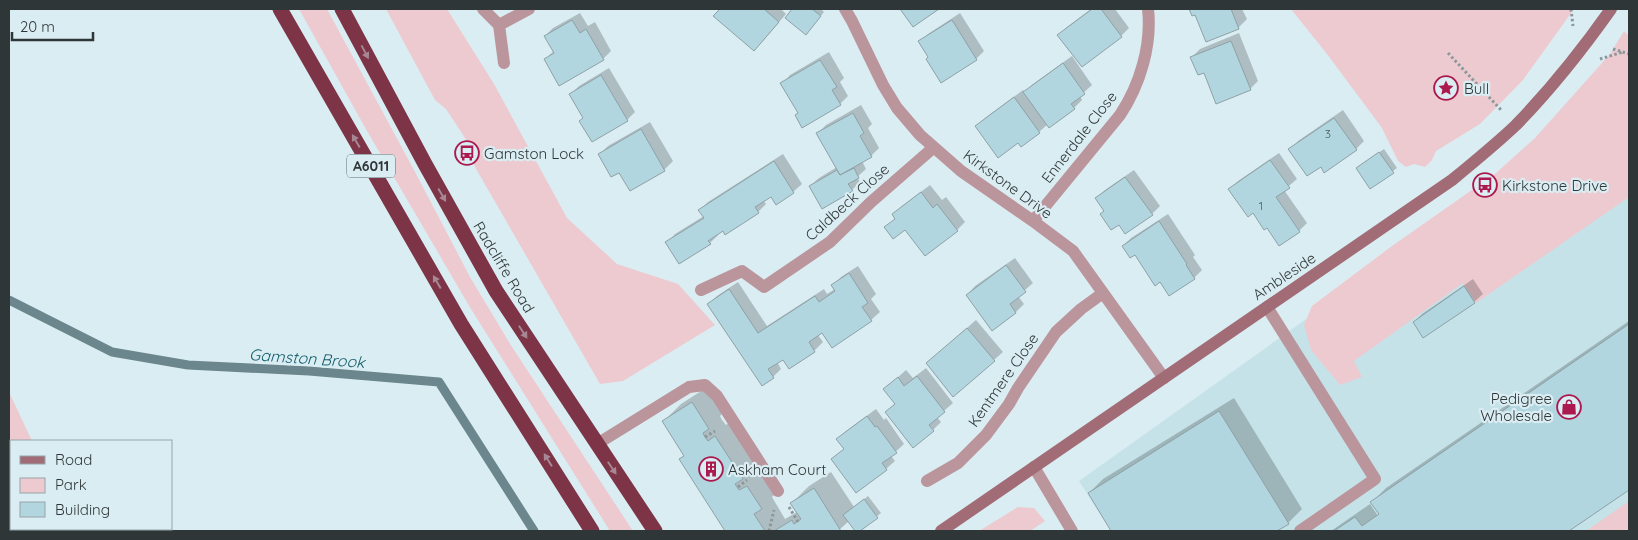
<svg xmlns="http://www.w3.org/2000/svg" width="1638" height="540" font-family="Quicksand,sans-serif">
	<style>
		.built { fill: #c5e2e8 }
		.green { fill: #edcad0 }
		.shadow { fill: #0003 }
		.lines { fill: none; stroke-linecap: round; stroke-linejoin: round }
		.stream { stroke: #6b868d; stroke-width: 9 }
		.building { fill: #b1d6df; stroke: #8fa1a6 }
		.path { stroke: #8a989b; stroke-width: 3; stroke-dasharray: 2.5 2.5; stroke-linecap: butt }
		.lane { stroke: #bb959c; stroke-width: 12 }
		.street { stroke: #bb959c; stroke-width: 12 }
		.secondary { stroke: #a16c76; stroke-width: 12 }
		.highway { stroke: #7c3446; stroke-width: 15 }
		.oneway { fill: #a68793 }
		.labels { text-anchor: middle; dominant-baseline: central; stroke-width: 4.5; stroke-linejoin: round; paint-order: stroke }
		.number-label { font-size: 12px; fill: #505e62 }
		.shield { fill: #daedf2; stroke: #626d70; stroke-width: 1 }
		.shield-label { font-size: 14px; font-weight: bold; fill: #2f3638 }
		.poi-label { font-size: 15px; fill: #2f3638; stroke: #daedf2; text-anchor: start }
		.street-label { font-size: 15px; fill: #2f3638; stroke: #daedf2 }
		.water-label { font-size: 16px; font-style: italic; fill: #125c6a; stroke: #daedf2 }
	</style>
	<rect width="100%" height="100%" fill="#daedf2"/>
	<path class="built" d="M1629,84V531H1111L1079,481L1302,322Z"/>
	<path class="green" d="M299,9H327L414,170L470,277L512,347L633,531H610L471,309L367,131Z
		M386,9H447L494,84L567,218L617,264L678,284L715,325L623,381L600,384L475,167L469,144L446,109L435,100Z
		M1291,9H1574L1523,80L1480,124L1436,151L1432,160L1425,167L1414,164L1406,167L1398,161L1382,128L1327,54Z
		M1624,31L1629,36V197L1476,303L1463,283L1354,361L1362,377L1340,385L1311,350L1304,325L1312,306L1392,246L1496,173L1535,138L1610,54Z
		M9,392L32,441H11V529H73L74,531H9Z
		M1629,501V531H1586Z
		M1018,507L1034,508L1045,521L1030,531H979Z"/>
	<path class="shadow" d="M721,9H781L786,14L762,42L715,16Z
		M794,9H821L824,12L810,29L787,17Z
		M1091,9H1115L1129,28L1121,36L1059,35L1067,27Z
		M1190,9H1242L1247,19L1238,28L1196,14L1192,15Z
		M580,13L588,26L595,22L611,51L603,59H545L554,51L545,36L553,28Z
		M960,13L984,51L976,59L929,57L920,42L928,34Z
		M1239,33L1258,81L1250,89L1204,71L1192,57L1200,49Z
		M829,52L844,78L840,82L848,96L840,104L799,113L782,84L790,75Z
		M1072,56L1092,85L1080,96L1082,100L1074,108L1048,124L1039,132L1021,145L1019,141L977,126L985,118L1023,90L1025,92L1033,84Z
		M609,68L635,112L627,120L584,117L571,94L579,86Z
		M861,105L872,124L868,128L879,148L871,156L862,161L866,169L857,177L860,182L852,190L810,186L819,178L837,167L818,133L826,125Z
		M1343,110L1364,141L1356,149L1321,165L1290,150L1298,141Z
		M650,122L673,161L664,170L630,189L619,171L600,154L608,146Z
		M1384,149L1397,168L1371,187L1362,164Z
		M1279,153L1297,179L1284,190L1307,223L1299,231L1279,245L1267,226L1230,189L1238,181Z
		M783,154L802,184L793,192L777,203L771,195L763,200L766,204L758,212L723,230L717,234L718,235L710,243H667L675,234L704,216L700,210L708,202Z
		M1134,170L1160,206L1152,214L1119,224L1105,210L1097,198L1105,190Z
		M930,185L942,200L946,197L965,222L957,230L886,227L896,218L894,215L902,206Z
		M1168,214L1195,255L1193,257L1202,270L1194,278L1160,280L1135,253L1123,246L1131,238Z
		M1015,258L1033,283L1018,296L1024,304L1016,312L992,329L967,295L975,286Z
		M858,266L876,294L871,299L880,312L871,320L833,346L823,331L818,335L823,342L814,351L789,367L783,358L777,362L781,369L773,377L709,304L717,296L738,282L767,326L824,289L827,294L835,289L833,286L841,277Z
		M1473,279L1483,294L1474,302L1424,336L1414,322L1422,314Z
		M976,320L1003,352L954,395L927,363Z
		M1629,321V488L1567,531H1331L1370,504L1378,516L1380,514L1372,502L1386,488Z
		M926,368L953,403L937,417L941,422L933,430L886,412L896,403L885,389L906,370L913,378Z
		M709,386L725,411L720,416L722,420L726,425L733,420L759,461L753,467L757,474L764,470L778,491L772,497L785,519L797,512L792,503L809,486L831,472L854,507L868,496L881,513L858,531L849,521L838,531H726L681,459L685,455L664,421L681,404Z
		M1234,398L1302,509L1288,523L1275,531H1113L1089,493L1103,479Z
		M876,409L884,420L886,418L904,444L891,456L895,461L886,469L856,491L833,459L845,448L838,439L846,431Z"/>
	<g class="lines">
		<path class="stream" d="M9,300L112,352L188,365L309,371L439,382L534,531"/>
	</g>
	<path class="building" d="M720,9H764L779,22L754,51L713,16Z
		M792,9H812L821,16L806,35L785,18Z
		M900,9H939L913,27Z
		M1092,9H1101L1122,37L1082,67L1057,35Z
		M1189,9H1231L1239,29L1206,42L1195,15L1192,16Z
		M572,20L580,33L586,29L604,60L559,86L544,59L554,53L544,36Z
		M952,20L977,60L941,83L926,59L928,57L918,41Z
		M1231,41L1251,90L1216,104L1204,73L1198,75L1190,57Z
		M820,60L837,87L832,90L841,105L802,128L795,115L798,113L780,83Z
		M1063,63L1085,94L1071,104L1075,109L1049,128L1023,92Z
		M601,75L628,121L592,142L579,121L583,118L569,94Z
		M1014,97L1040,133L1021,147L1018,143L998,158L975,126Z
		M853,113L864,133L860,136L872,157L840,175L816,133Z
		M1334,118L1357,150L1324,173L1321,167L1307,176L1288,149Z
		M641,129L665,171L630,191L619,173L611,177L598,154Z
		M1379,152L1394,173L1370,189L1356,168Z
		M1270,160L1290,188L1276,197L1300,232L1279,246L1267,228L1264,230L1253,213L1248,217L1228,189Z
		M774,161L794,193L776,205L771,197L755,207L759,213L725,235L723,231L708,241L711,244L679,264L665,242L704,218L698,210Z
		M854,168L859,178L848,184L853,191L822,209L809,186L837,170L840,175Z
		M1125,177L1153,215L1125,234L1119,225L1111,230L1100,214L1104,211L1095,198Z
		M921,192L933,208L937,204L958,231L925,256L905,230L893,239L884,227L895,219L892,214Z
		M1159,221L1187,264L1186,265L1195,279L1169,296L1160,282L1155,286L1135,255L1130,258L1122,246Z
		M1006,265L1026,292L1010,304L1016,313L992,331L966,295Z
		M849,273L868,303L862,307L872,321L832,348L822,333L809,342L815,352L789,369L783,360L768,369L774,378L762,386L707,304L729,289L758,333L815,296L819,302L835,291L831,285Z
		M1464,286L1475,303L1423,338L1413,322Z
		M1629,324V490L1569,531H1334L1355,517L1362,526L1379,514L1370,502Z
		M967,328L995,361L953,397L926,363Z
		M917,376L945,412L929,425L934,431L913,448L885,412L895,404L883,389L898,377L904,386Z
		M692,402L709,429L703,433L705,437L708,441L715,436L743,479L735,484L739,490L747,486L762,509L754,514L765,531H725L679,459L684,456L662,421Z
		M1219,411L1289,524L1277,531H1111L1088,493Z
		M867,416L875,427L877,426L897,453L882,463L887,470L856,493L831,459L844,449L836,439Z
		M814,488L841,531H774L792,520L794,524L801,519L790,503Z
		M864,499L878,518L860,531H855L843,515Z"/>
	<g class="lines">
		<path class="path" d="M1571,9L1573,26
			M1613,49L1629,54
			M1448,53L1502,111
			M1600,59L1623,52
			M705,437L715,431
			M738,487L747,480
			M789,507L798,522
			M769,531L774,510"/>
		<path class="lane" d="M1267,307L1375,479L1300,531"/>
		<path class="street" d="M483,9L499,25L504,63
			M845,9L852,21L883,85L897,108L920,135L961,171L1033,221L1073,251L1164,378
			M499,25L529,9
			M1033,221L1120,115C1140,85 1152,45 1148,9
			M701,290L742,271L764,287L830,242L871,202L933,148
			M597,444L689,387L705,385L717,396L778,491
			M1034,467L1072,531
			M927,481L958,463L986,435L1009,404L1018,388L1056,332L1081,309L1103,293"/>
		<path class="secondary" d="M941,531L1452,180C1474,162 1496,144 1516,125C1551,89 1582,50 1611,9"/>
		<path class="highway" d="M280,9L461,324L592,531
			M342,9L425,164L496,291L655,531"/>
	</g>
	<defs><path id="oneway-solid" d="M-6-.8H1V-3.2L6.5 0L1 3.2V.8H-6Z" transform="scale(1.25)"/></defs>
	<g class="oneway">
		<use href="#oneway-solid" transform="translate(365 52) rotate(62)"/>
		<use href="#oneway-solid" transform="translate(356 141) rotate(-120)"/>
		<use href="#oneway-solid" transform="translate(442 195) rotate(60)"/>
		<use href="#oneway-solid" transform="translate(437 282) rotate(-120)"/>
		<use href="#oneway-solid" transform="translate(523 332) rotate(57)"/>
		<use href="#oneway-solid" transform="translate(548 460) rotate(-122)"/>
		<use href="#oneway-solid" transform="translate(612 468) rotate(56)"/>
	</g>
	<defs>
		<g id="sight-ring" transform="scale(1.25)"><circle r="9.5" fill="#daedf2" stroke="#ab194e" stroke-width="1.5"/><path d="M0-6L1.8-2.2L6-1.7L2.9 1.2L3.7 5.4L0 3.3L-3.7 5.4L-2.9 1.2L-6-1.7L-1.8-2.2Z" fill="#ab194e"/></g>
		<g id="bus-ring" transform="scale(1.25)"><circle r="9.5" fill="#daedf2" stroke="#ab194e" stroke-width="1.5"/><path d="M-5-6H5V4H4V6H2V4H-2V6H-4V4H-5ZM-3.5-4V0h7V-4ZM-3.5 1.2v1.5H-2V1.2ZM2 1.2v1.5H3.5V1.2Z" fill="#ab194e"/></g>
		<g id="shop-ring" transform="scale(1.25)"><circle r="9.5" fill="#daedf2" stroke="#ab194e" stroke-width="1.5"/><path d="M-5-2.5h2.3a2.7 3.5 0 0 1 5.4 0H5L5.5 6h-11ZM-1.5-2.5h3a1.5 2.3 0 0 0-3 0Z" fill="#ab194e"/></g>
		<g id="building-ring" transform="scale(1.25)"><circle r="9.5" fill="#daedf2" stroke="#ab194e" stroke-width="1.5"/><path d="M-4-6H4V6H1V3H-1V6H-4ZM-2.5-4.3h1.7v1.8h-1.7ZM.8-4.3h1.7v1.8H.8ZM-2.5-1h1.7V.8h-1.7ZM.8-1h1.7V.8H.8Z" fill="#ab194e"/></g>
	</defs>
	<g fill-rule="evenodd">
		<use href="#sight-ring" x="1446" y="88"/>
		<use href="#bus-ring" x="467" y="153"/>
		<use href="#bus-ring" x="1485" y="185"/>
		<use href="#shop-ring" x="1569" y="407"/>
		<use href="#building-ring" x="711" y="469"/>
	</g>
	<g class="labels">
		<g class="number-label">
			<text x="1328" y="133">3</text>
			<text x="1261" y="205">1</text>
		</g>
		<rect class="shield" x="347" y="154.5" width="48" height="23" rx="4"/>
		<g class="shield-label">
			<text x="371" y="166">A6011</text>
		</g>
		<g class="poi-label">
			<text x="1464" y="88">Bull</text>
			<text x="484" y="153">Gamston Lock</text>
			<text x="1502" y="185">Kirkstone Drive</text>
			<text x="1552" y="398" text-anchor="end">Pedigree<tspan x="1552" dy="17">Wholesale</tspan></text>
			<text x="728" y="469">Askham Court</text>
		</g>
		<g class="street-label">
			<text transform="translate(1079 137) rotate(-52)">Ennerdale Close</text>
			<text transform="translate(1008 184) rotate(36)">Kirkstone Drive</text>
			<text transform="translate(847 202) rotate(-42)">Caldbeck Close</text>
			<text transform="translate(504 267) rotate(59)">Radcliffe Road</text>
			<text transform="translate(1284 276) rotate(-34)">Ambleside</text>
			<text transform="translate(1003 380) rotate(-55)">Kentmere Close</text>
		</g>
		<g class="water-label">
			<text transform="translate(307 358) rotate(4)">Gamston Brook</text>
		</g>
	</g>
	<rect width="1638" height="540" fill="none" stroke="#2f3638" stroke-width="20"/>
	<rect x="10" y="440" width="162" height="90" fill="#daedf2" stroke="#96a4a8"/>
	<rect x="20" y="456" width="25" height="8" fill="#a16c76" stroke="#96a4a8"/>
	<text x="55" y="465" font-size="15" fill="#2f3638">Road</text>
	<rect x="20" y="478" width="25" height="15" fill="#edcad0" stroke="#96a4a8"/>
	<text x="55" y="490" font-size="15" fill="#2f3638">Park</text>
	<rect x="20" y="502" width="25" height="15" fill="#b1d6df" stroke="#96a4a8"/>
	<text x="55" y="515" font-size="15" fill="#2f3638">Building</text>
	<path d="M12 32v8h81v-8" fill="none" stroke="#2f3638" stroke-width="2.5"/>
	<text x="20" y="32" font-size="15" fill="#2f3638" stroke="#daedf2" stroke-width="4" paint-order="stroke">20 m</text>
</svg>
